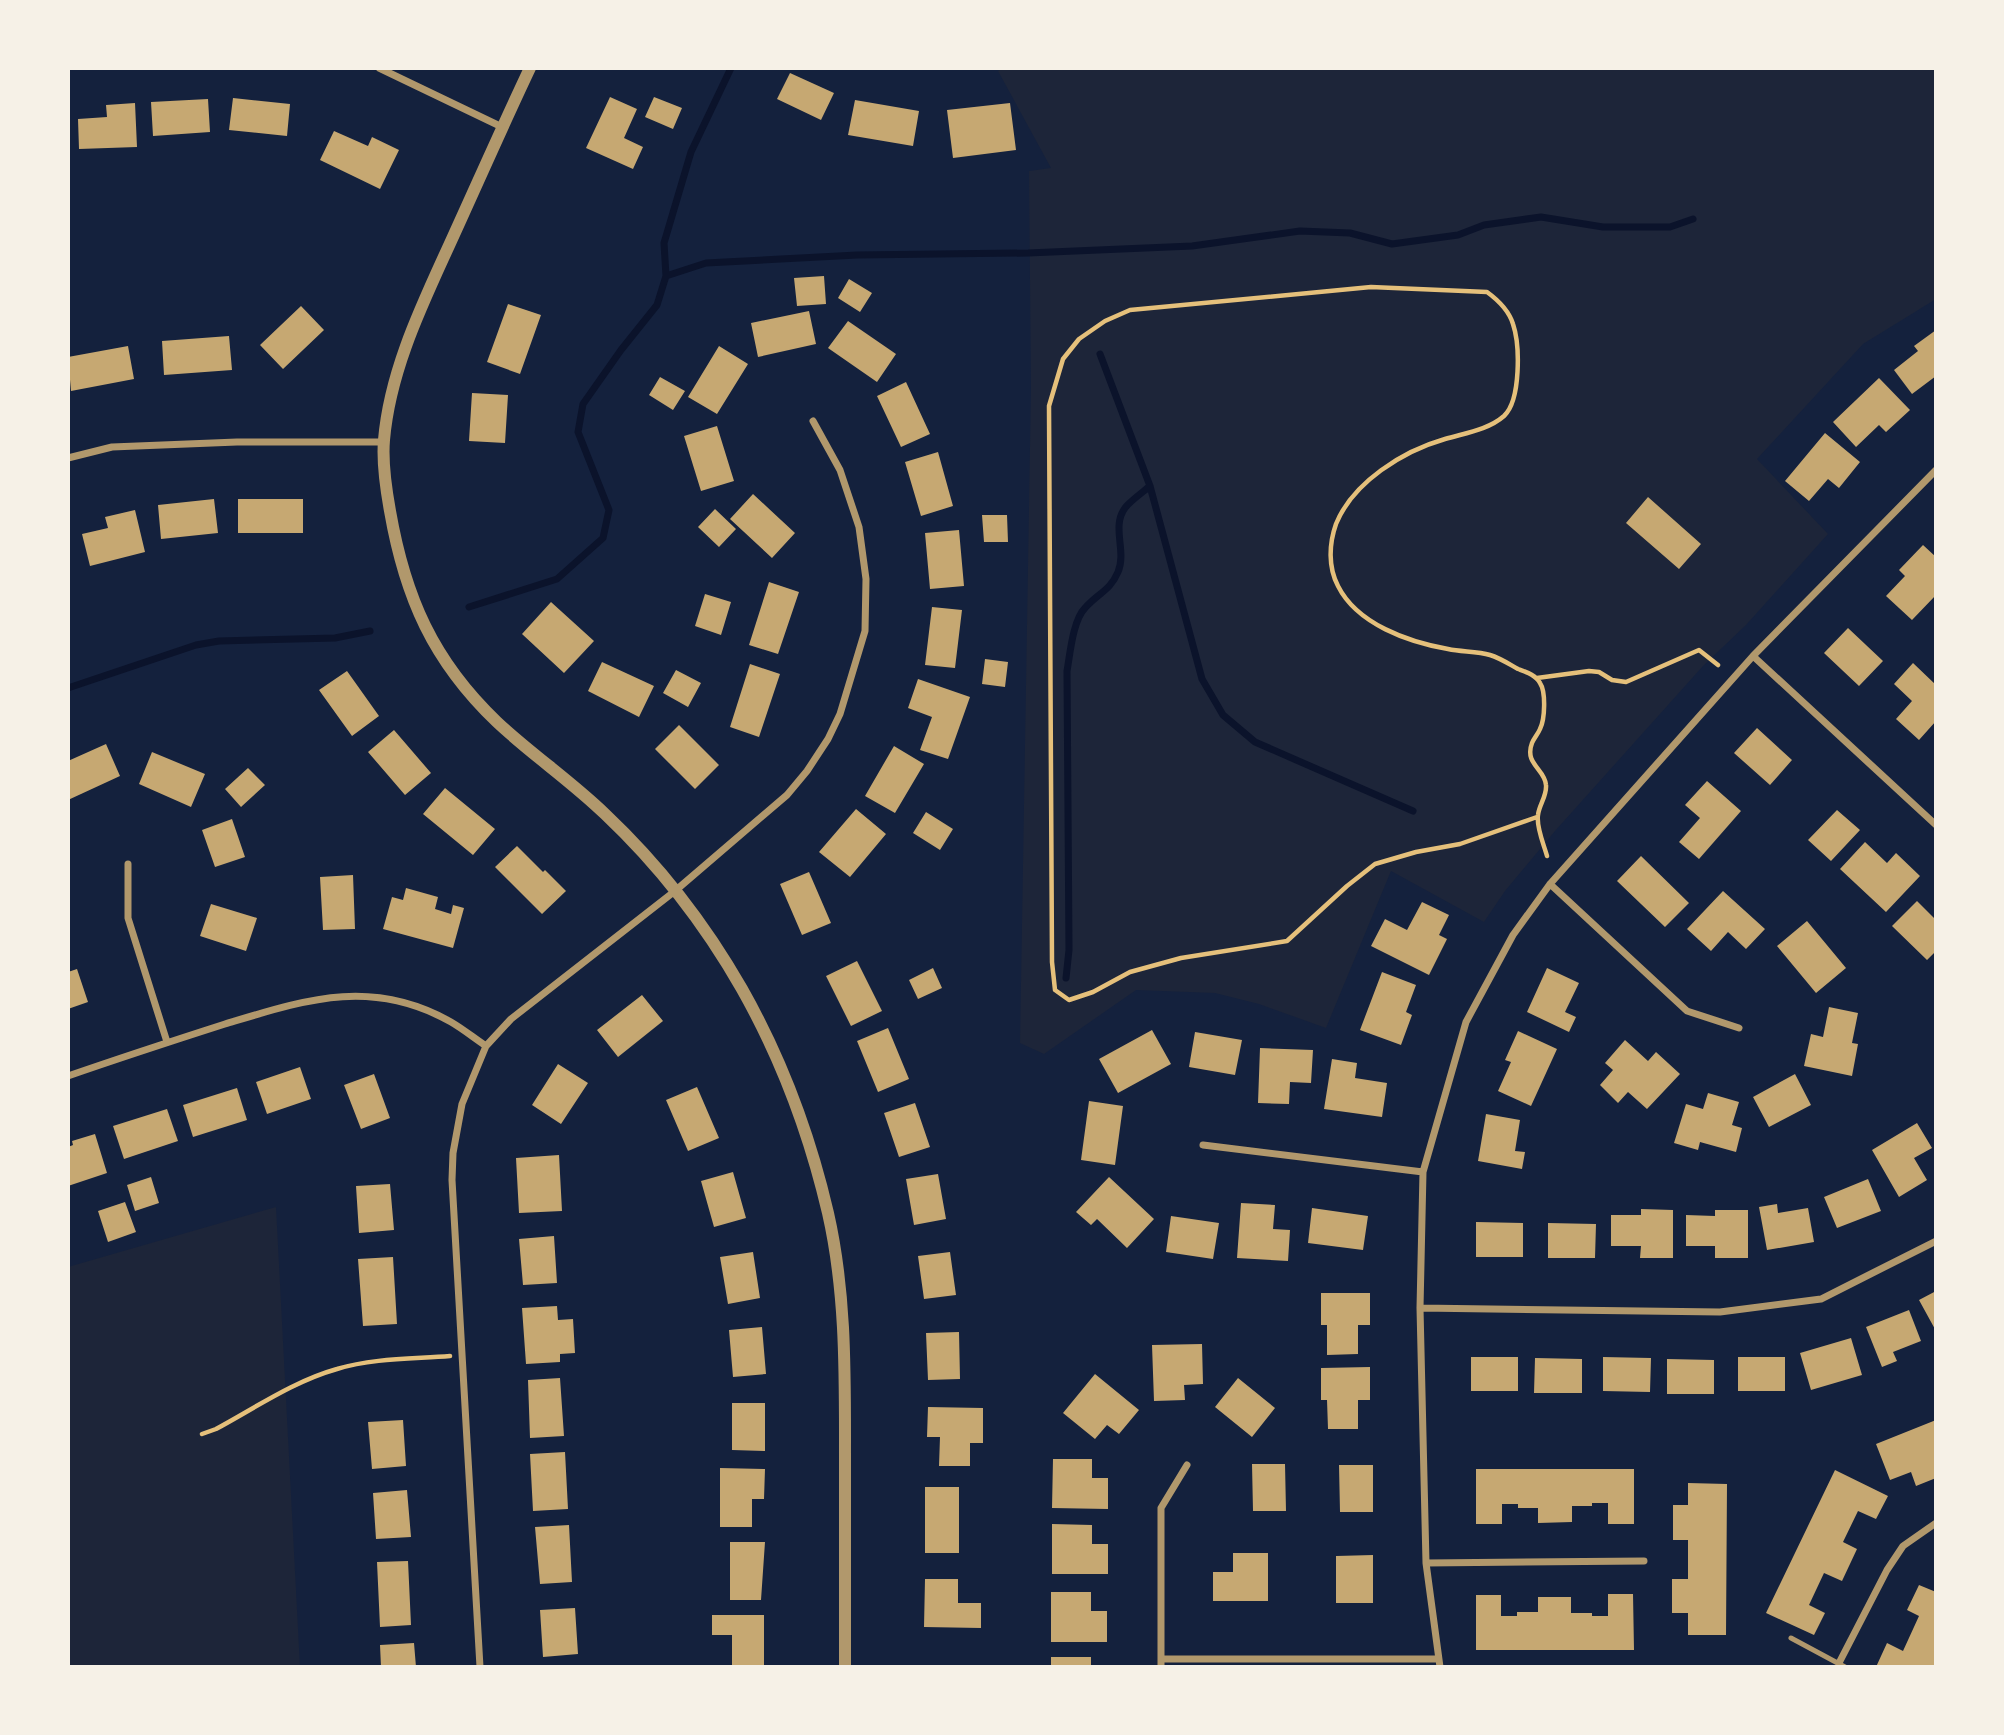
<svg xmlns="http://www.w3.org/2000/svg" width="2004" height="1735" font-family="Commissioner,sans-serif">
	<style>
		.green { fill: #1d2539 }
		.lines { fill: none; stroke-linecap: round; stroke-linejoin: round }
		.stream { stroke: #0b132b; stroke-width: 7 }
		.building { fill: #c6a872 }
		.path { stroke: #e5c07b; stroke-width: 4.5 }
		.service { stroke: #b1986c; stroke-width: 5 }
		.minor { stroke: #b1986c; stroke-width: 7 }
		.tertiary { stroke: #b1986c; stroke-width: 12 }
	</style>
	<rect width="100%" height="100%" fill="#14213d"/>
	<path class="green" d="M1002,68H1936V299L1863,344L1757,459L1828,534L1746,625L1703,666L1555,831L1505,891L1484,922L1391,871L1326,1028L1259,1004L1215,993L1136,990L1044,1054L1020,1043L1031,388L1029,171L1051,168L998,71Z
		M276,1207L300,1667H68V1267Z"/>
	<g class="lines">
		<path class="stream" d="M666,276L706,263L857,255L1028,253L1192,246L1300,231L1350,233L1392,244L1458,235L1484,225L1541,217L1603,227H1670L1693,219
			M1100,354L1150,486L1202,679L1223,715L1255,742L1413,811
			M469,607L557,579L603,538L609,510L578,432L583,404L621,350L657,305L666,276L664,243L691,152L731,68
			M68,688L196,645L219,641L335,638L370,631
			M1066,978L1069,950L1067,671C1070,654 1073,620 1085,608C1098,593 1110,591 1118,572C1127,551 1111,527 1125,508C1129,502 1143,492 1150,486"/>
	</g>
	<path class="building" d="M790,73L834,93L821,120L777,99Z
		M610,97L637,109L624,138L643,147L633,169L586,148Z
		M654,97L682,108L673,129L645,117Z
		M233,98L290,104L287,136L229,130Z
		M208,99L210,132L153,136L151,102Z
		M855,100L919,111L913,146L848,135Z
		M135,103L137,147L79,149L78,119L107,117L106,105Z
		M1010,103L1016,150L953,158L947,110Z
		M334,131L368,146L372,137L399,150L380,189L320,160Z
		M824,276L826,304L797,306L794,278Z
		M849,279L872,293L860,312L838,298Z
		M508,304L541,315L520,374L487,362Z
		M301,306L324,330L283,369L260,345Z
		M809,311L816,344L758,357L751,323Z
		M848,321L896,354L877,382L828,348Z
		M1936,330V376L1912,394L1894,370L1918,351L1914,346Z
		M229,336L232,370L164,375L162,341Z
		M128,346L134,379L71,391L68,357Z
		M719,346L748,364L717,414L688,397Z
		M660,377L685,391L673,410L649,395Z
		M1879,378L1910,410L1886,432L1879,425L1856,447L1833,422Z
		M906,382L930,434L901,447L877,396Z
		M472,393L508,395L505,443L469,441Z
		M717,426L734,481L701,491L684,436Z
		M1825,433L1860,462L1839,488L1828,479L1809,501L1785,481Z
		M938,452L953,506L921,516L905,462Z
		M753,494L795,533L772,558L730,519Z
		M1648,497L1701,544L1679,569L1626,523Z
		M214,499L218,533L161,539L158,505Z
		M238,499H303V533H238Z
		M715,509L736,529L719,547L698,527Z
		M135,510L145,552L90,566L82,534L108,528L105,517Z
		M982,515H1007L1008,542H984Z
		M959,530L964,586L930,589L925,533Z
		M1923,545L1936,557V595L1912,620L1886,596L1905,576L1899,570Z
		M769,582L799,592L778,654L749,645Z
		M705,594L731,602L721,635L695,626Z
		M551,602L594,641L564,673L522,634Z
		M932,607L962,610L955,668L925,665Z
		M1848,628L1883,661L1859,686L1824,653Z
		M985,659L1008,662L1005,687L982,684Z
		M602,662L654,686L639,717L588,691Z
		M1913,663L1936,685V721L1919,740L1896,719L1912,701L1894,684Z
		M750,664L780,674L759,737L730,727Z
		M676,670L701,683L688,707L663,693Z
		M347,671L379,716L352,736L319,690Z
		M918,679L970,697L948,759L920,750L932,717L908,708Z
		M679,725L719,765L695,789L655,749Z
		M1757,728L1792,760L1770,785L1734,753Z
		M394,730L431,773L405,795L368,752Z
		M106,744L120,776L68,800V761Z
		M894,746L924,764L895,813L865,796Z
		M152,752L205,774L191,807L139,784Z
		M248,768L265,785L241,807L225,789Z
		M1707,781L1741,811L1699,859L1679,842L1700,818L1685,805Z
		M445,788L495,829L473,855L423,814Z
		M856,809L886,834L850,877L819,852Z
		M1837,810L1860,830L1831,861L1808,840Z
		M926,812L953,829L940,850L913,833Z
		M232,819L245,857L215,867L202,830Z
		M1865,842L1887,863L1896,853L1920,876L1886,912L1840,869Z
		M517,846L543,872L545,870L566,891L542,914L495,867Z
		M1641,856L1689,903L1665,927L1617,881Z
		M809,872L831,923L802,935L780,884Z
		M353,875L355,929L323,930L320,877Z
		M406,888L438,897L435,909L451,914L453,905L464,908L453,948L383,929L392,897L403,900Z
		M1723,891L1765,929L1746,949L1728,932L1711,951L1687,929Z
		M1917,901L1936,920V951L1927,960L1892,926Z
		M1422,902L1449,915L1439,935L1447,939L1429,975L1371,946L1385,919L1407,930Z
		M211,904L257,918L246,951L200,936Z
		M1807,921L1846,968L1816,993L1777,946Z
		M857,961L882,1011L851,1026L826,976Z
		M933,968L942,988L918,999L909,980Z
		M1547,968L1579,983L1565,1012L1576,1017L1569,1032L1527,1012Z
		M77,969L88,1002L68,1009V972Z
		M1382,972L1416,985L1406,1012L1412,1015L1401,1045L1360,1030Z
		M642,995L663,1021L618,1057L597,1030Z
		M1829,1007L1858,1013L1852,1043L1858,1044L1852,1076L1804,1066L1811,1034L1823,1037Z
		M888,1028L909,1079L878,1092L857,1041Z
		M1152,1030L1171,1064L1118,1093L1099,1059Z
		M1518,1031L1557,1049L1531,1106L1498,1091L1511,1062L1505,1060Z
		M1195,1032L1242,1040L1235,1075L1189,1067Z
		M1625,1040L1648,1061L1656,1052L1680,1074L1647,1109L1628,1092L1618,1103L1600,1085L1613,1070L1605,1063Z
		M1260,1048L1313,1050L1311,1083L1290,1082L1289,1104L1258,1103Z
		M1332,1059L1357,1063L1355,1078L1387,1083L1382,1117L1324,1109Z
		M558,1064L588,1083L561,1124L532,1105Z
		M300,1067L311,1099L267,1114L256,1082Z
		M374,1074L390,1118L361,1129L344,1085Z
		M1795,1074L1811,1105L1769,1127L1753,1097Z
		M697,1087L719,1138L688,1151L666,1100Z
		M237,1088L247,1120L193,1137L183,1105Z
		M1708,1093L1739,1102L1732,1125L1742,1128L1736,1152L1700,1142L1698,1150L1674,1143L1686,1104L1703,1109Z
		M1089,1101L1123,1106L1115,1165L1081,1160Z
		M915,1103L930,1147L899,1157L884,1113Z
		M167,1109L178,1141L124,1159L113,1126Z
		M1486,1114L1520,1120L1515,1151L1525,1152L1522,1169L1478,1161Z
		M1917,1123L1932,1148L1914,1158L1927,1180L1899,1197L1872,1150Z
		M95,1134L107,1173L68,1186V1147L73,1145L72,1141Z
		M559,1155L562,1211L519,1213L516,1158Z
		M733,1172L746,1218L714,1227L701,1181Z
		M938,1174L946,1219L914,1225L906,1179Z
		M151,1177L159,1203L135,1211L127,1185Z
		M1109,1177L1154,1219L1127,1248L1097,1219L1091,1225L1076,1212Z
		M1868,1179L1881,1211L1837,1228L1824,1197Z
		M390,1184L394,1230L359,1233L356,1186Z
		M125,1202L136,1232L108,1242L98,1211Z
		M1241,1203L1275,1205L1273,1229L1290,1230L1288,1261L1237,1258Z
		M1777,1204L1778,1213L1808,1208L1814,1242L1767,1250L1759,1207Z
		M1312,1208L1368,1216L1363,1250L1308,1243Z
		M1641,1209L1673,1210V1258H1640L1641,1246H1611V1215H1641Z
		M1715,1210H1748V1258H1715V1246H1686V1215L1715,1216Z
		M1171,1216L1219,1223L1213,1259L1166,1252Z
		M1476,1222L1523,1223V1257H1476Z
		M1548,1223L1596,1224L1595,1258H1548Z
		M554,1236L557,1283L523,1285L519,1239Z
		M753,1252L760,1298L728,1304L720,1257Z
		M950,1252L956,1295L924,1299L918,1256Z
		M393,1257L397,1324L363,1326L358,1259Z
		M1936,1291V1331L1919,1300Z
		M1321,1293H1370V1325H1358V1354L1327,1355V1325H1321Z
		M557,1306L558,1320L573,1319L575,1353L560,1354V1362L526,1364L522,1308Z
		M1909,1310L1921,1341L1893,1352L1897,1361L1882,1367L1866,1327Z
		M762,1327L766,1374L733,1377L729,1330Z
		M959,1332L960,1379L928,1380L926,1333Z
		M1851,1338L1862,1375L1811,1390L1800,1353Z
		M1202,1344L1203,1384L1184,1385L1185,1400L1154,1401L1152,1345Z
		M1471,1357H1518V1391H1471Z
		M1603,1357L1651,1358L1650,1392L1603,1391Z
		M1738,1357H1785V1391H1738Z
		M1535,1358L1582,1359V1393H1534Z
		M1667,1359L1714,1360V1394H1667Z
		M1370,1367V1400H1358V1429H1328L1327,1400H1321V1368Z
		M1095,1374L1139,1410L1119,1434L1107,1425L1095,1439L1063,1413Z
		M560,1378L564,1436L530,1438L528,1380Z
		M1238,1378L1275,1408L1252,1437L1215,1407Z
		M732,1403H765V1451L732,1450Z
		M928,1407L983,1408V1443H970V1466H939L940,1437H927Z
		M403,1420L406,1466L372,1469L368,1422Z
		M1936,1420V1478L1916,1486L1911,1472L1890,1480L1876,1444Z
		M565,1452L568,1509L533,1511L530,1454Z
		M1053,1459H1092V1478H1108V1509L1052,1508Z
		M1252,1464H1285L1286,1511H1253Z
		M1339,1465H1373V1512H1340Z
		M720,1468L765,1469L764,1499H752V1527H720Z
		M1476,1469H1634V1524H1608V1503H1592V1506H1572V1522L1538,1523V1508H1518V1504H1502V1524H1476Z
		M1835,1470L1888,1496L1876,1519L1858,1511L1843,1542L1857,1549L1842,1581L1824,1573L1809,1605L1825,1613L1814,1635L1766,1613Z
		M1688,1483L1727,1484L1726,1635H1688V1613H1672V1579H1688V1540H1673V1505H1688Z
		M925,1487H959V1553H925Z
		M407,1490L411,1537L376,1539L373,1493Z
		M1052,1524L1092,1525V1544H1108V1574H1052Z
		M569,1525L572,1582L540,1584L535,1527Z
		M730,1542H765L761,1600H730Z
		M1233,1553H1268V1601H1213V1572H1233Z
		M1373,1555V1603H1336V1556Z
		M408,1561L411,1625L380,1627L377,1562Z
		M925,1579H958V1603H981V1628L924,1627Z
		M1919,1585L1936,1592V1667H1876L1887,1643L1903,1651L1919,1616L1907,1610Z
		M1051,1592H1091V1611H1107V1642H1051Z
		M1608,1594H1633L1634,1650H1476V1595H1501V1616H1517V1612H1538V1597H1571V1613H1592V1616H1608Z
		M575,1608L578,1654L543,1657L540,1610Z
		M712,1615H764V1667H732V1635H712Z
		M414,1643L416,1667H381L380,1645Z
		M1051,1657H1091V1667H1051Z"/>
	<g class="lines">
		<path class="path" d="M1537,678L1589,671L1599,672L1612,680L1626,682L1699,650L1718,665
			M1537,817L1460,844L1416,852L1375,864L1347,886L1287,941L1181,958L1130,972L1093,992L1069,1000L1055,990L1052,962L1049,406L1063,359L1079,339L1105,321L1130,310L1371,287L1487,292C1498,300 1509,311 1513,324C1520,345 1521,400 1504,416C1488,430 1465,433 1445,439C1403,451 1353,482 1336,524C1329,544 1328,567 1338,586C1357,624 1408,642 1448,649C1462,652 1477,651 1490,655C1500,658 1509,664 1518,669C1526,672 1536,675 1540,683C1546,692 1545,719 1540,729C1538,734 1534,738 1532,743C1524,764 1545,769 1546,785C1547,796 1539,805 1538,815C1536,827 1544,845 1547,856
			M202,1434L216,1429C255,1408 294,1381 337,1369C373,1358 413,1359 450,1356"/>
		<path class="service" d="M1791,1638L1845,1667"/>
		<path class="minor" d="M379,68L502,127
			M68,458L112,447L237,442H384
			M1753,656L1936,825
			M128,864V918L167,1042
			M1550,884L1687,1011L1739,1028
			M68,1076C120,1058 172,1041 225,1024C305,1000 371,977 451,1022C463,1029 474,1038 486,1046
			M1203,1145L1423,1172
			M1420,1308L1720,1312L1821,1299L1936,1241
			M1426,1563L1644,1561
			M1161,1659H1438
			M1839,1663L1887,1570L1903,1546L1936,1523
			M480,1667L452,1180L453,1153L462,1104L486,1046L511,1019L675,891L787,795L807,771L828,739L840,714L865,631L866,579L859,527L840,470L813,421
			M1161,1667V1508L1187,1465
			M1440,1667L1426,1563L1420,1308L1423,1172L1466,1022L1513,935L1550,884L1753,656L1936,470"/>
		<path class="tertiary" d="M530,68C503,125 478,182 452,239C423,303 390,369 384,440C382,463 386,489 390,511C405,597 433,661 497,722C531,754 571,781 605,814C658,864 706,926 742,989C781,1058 810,1136 828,1213C846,1292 845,1373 845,1453C845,1524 845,1595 845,1667"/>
	</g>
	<rect width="2004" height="1735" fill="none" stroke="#f6f1e7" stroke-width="140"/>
</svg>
